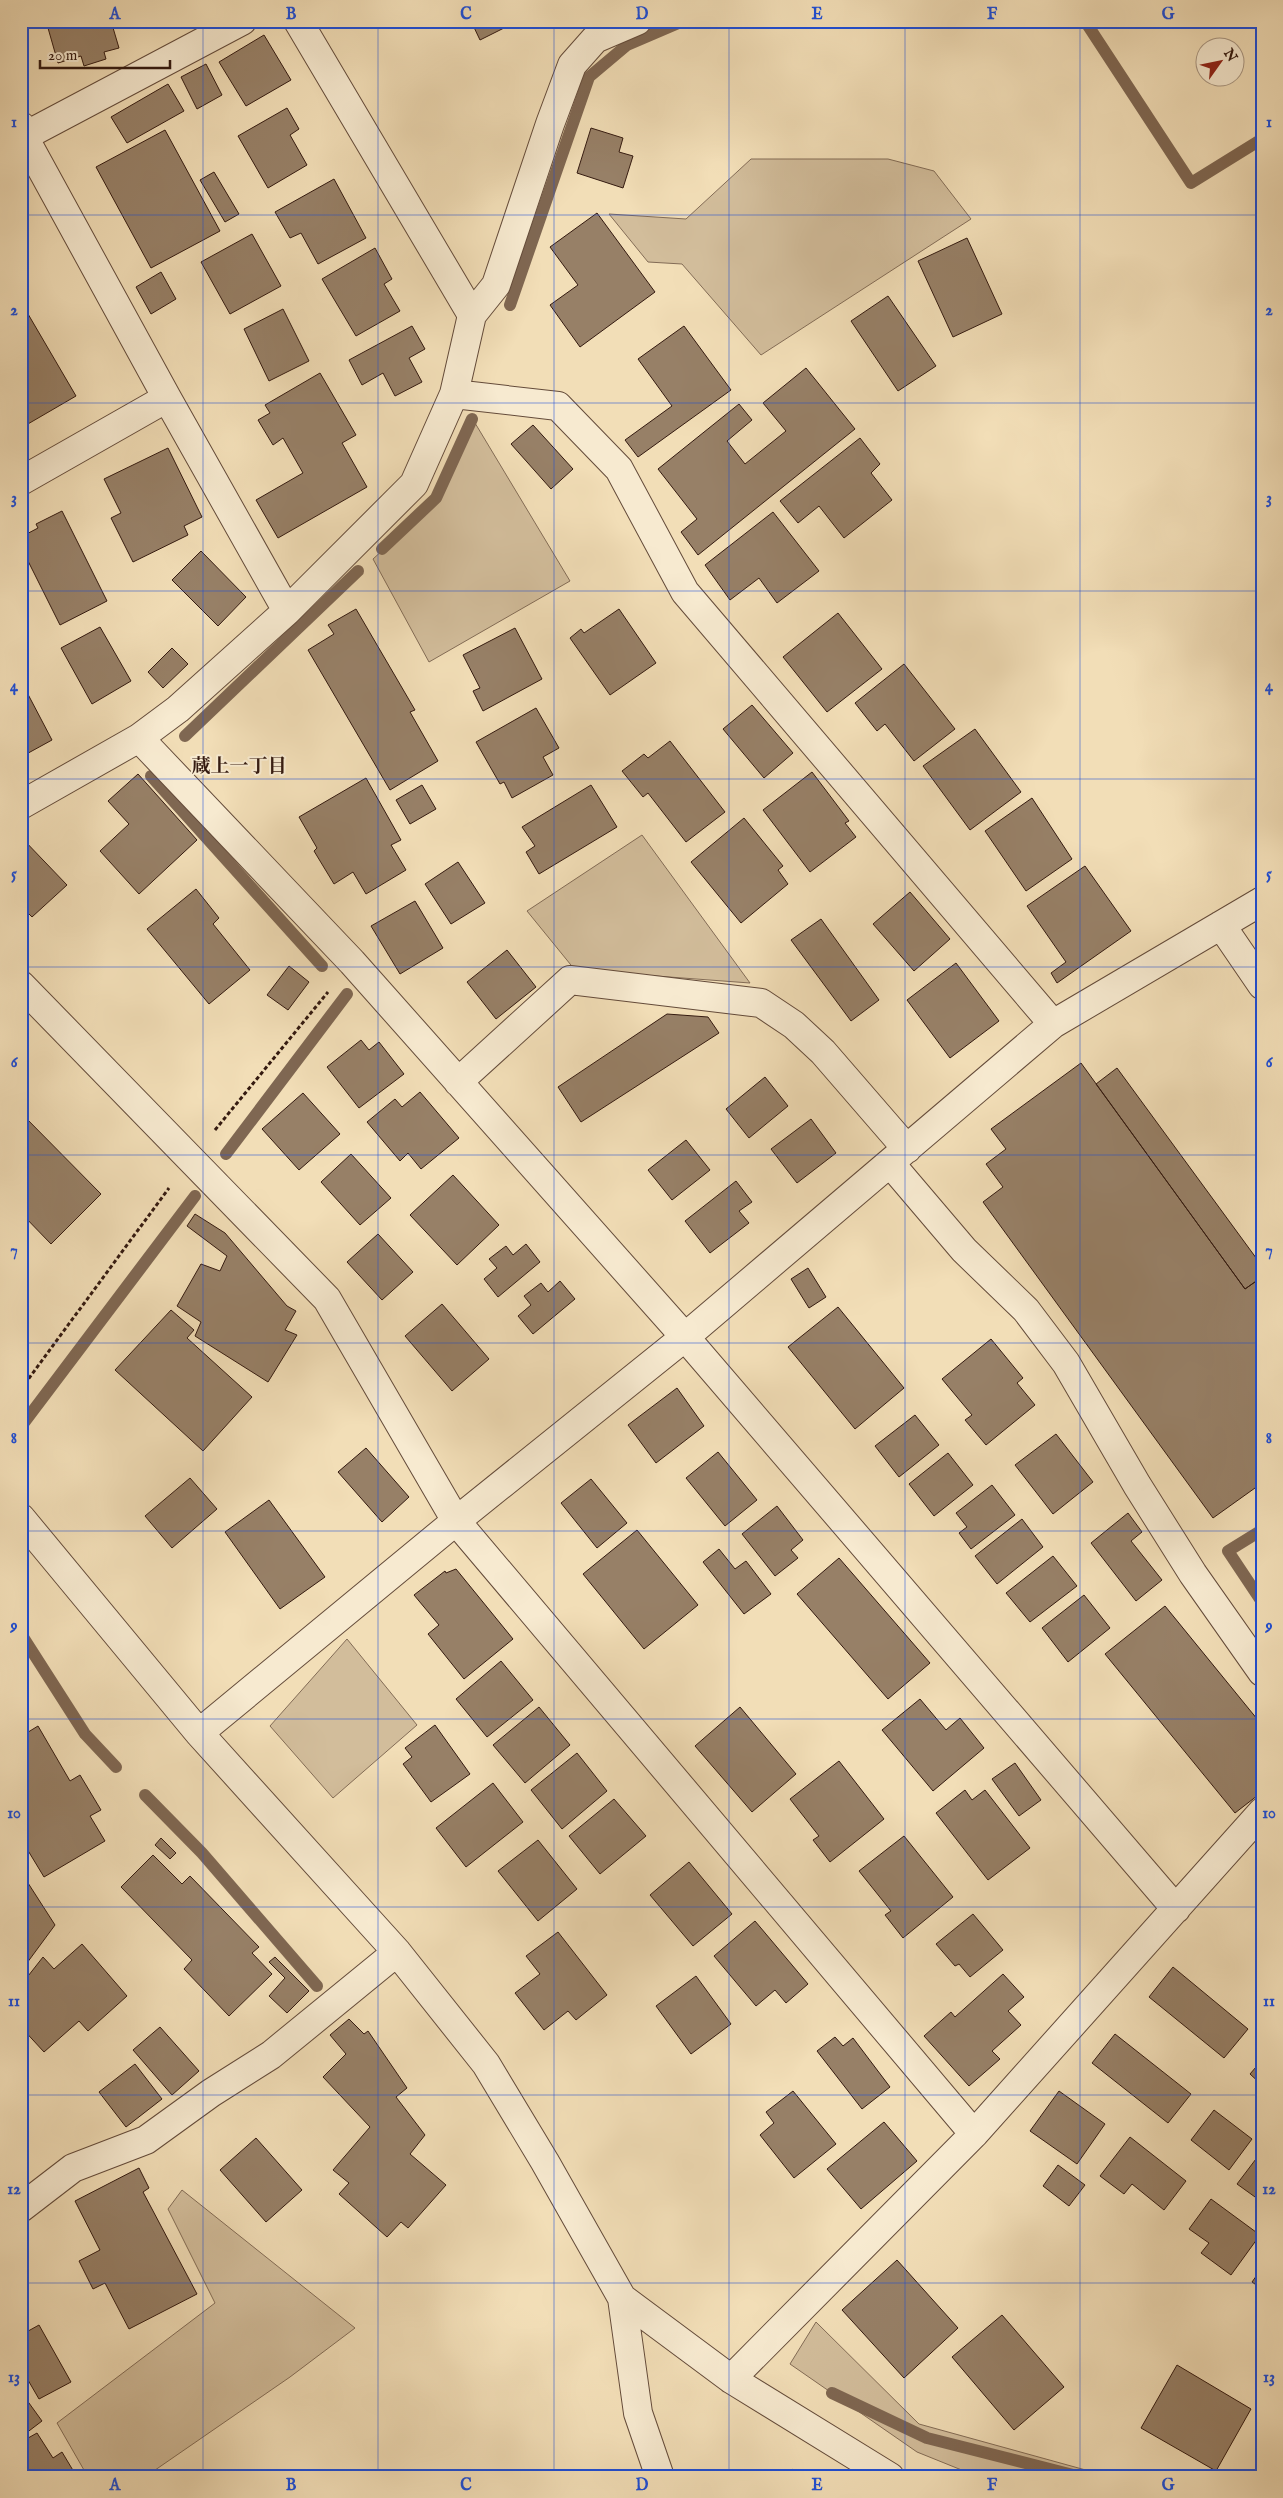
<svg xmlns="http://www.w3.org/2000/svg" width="1283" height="2498" font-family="'IM FELL English','Noto Serif JP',serif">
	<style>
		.green { fill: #d2bd9b; stroke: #836c56 }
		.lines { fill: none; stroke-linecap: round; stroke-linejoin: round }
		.stream { stroke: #7f6752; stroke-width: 12 }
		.building { fill: #978067; stroke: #341a10 }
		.minor-casing { stroke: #644b3a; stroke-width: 30 }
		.path { stroke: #341a10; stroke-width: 3; stroke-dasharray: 4 2.5; stroke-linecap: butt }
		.minor { stroke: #f7ead0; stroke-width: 28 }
		.grid { fill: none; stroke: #1d4ed8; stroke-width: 1; stroke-opacity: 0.55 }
		.labels { text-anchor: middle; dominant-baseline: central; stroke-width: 4; stroke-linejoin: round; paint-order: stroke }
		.neighbourhood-label { font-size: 19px; font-weight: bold; fill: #341a10; stroke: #f7ead0 }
		.neatline { fill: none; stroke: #1d4ed8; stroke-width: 2 }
		.grid-label { font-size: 16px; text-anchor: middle; font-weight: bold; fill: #1d4ed8 }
	</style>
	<rect width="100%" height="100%" fill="#f2deb7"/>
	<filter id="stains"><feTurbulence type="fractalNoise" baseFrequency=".004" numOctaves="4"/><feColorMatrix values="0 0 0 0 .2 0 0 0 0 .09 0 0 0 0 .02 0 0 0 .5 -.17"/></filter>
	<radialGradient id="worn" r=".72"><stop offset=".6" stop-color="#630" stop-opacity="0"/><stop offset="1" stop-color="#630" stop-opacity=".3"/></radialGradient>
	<path class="green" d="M751,159H888L934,171L971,219L761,355L682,264L648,262L609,214L686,219Z
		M475,423L570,581L429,662L373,559L440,498Z
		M642,835L750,983L575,970L527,911Z
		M347,1639L417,1725L333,1798L270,1726Z
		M182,2190L355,2328L290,2377L145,2477H88L57,2423L215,2303L168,2209Z
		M816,2322L919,2424L1111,2477H979L917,2452L790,2364Z"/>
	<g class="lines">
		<path class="stream" d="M1085,21L1191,183L1262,139
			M510,305L589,77L627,45L683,21
			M382,549L436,498L472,419
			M185,736L358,571
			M151,776L322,966
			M226,1154L347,994
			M23,1424L195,1196
			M1262,1530L1228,1551L1262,1602
			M21,1634L85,1734L116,1767
			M145,1795L202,1853L317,1986
			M832,2393L927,2438L1081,2477"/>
	</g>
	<path class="building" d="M67,21H111L119,48L104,52L106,59L84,66L81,56L58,63L48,28Z
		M471,21H518L480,40Z
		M264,35L291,80L246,106L219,62Z
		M206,64L222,95L197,109L181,77Z
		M168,84L184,111L127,143L111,117Z
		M287,108L299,129L290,135L307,165L268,188L238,136Z
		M591,128L623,138L619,152L633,156L623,188L577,173Z
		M165,130L220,231L151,268L96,167Z
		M214,172L239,214L225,222L200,180Z
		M334,179L366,238L318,264L301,233L290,238L275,212Z
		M597,213L655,292L580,347L550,305L578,285L550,247Z
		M252,234L281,286L230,314L201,262Z
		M967,238L1002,314L953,337L918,261Z
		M375,248L392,279L384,284L400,311L356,336L322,279Z
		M161,272L176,299L151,314L136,287Z
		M888,296L936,366L898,391L851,321Z
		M21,302L76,396L21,428Z
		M283,309L309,361L269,381L244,329Z
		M412,326L425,349L409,358L422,382L395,396L383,373L362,385L349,360Z
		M684,326L731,390L638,457L625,440L672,406L638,359Z
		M806,368L855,429L698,555L681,532L697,519L658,469L739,404L752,420L727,441L745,464L786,431L763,403Z
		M320,373L356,435L342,443L367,487L278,538L256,500L303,473L283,438L273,445L258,420L270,413L265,405Z
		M533,425L573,469L551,489L511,444Z
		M860,438L880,464L871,473L892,500L844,538L819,506L798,523L780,501Z
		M168,448L202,517L184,526L188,535L133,562L111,518L121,513L104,479Z
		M62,511L107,601L60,625L21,547V537L38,528L36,524Z
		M773,512L819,571L777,603L759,578L730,600L705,565Z
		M201,551L246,597L218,626L172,580Z
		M356,609L415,710L410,712L438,761L390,790L308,650L334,634L328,625Z
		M619,609L656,663L610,695L570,638L581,629L584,633Z
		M838,613L882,669L827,712L783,657Z
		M100,627L131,681L92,704L61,648Z
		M515,628L542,679L483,711L473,691L480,688L463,655Z
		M172,648L188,664L163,688L148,672Z
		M904,664L955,729L914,761L885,724L877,731L855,703Z
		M21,681L52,740L21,757Z
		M752,705L793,753L764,778L723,729Z
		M536,708L559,748L543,757L553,775L512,798L504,782L500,784L476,742Z
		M975,729L1021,792L970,830L923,766Z
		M670,741L725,812L686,842L648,793L643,797L622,771L644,754L648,758Z
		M812,772L849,821L845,823L856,837L810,872L763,810Z
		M138,774L197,840L139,894L100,851L129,824L108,801Z
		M366,778L401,840L391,845L406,870L366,894L353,872L334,884L314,851L317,848L299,817Z
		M422,785L436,809L410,824L396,800Z
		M591,785L617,827L539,874L526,852L535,846L522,827Z
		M1032,798L1072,859L1026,891L985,831Z
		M744,818L783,866L778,870L788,884L741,923L691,862Z
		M21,837L67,885L32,917L21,906Z
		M458,862L485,903L451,924L425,884Z
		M1085,866L1131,931L1057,983L1051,973L1066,962L1027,906Z
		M196,889L219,918L213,924L250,970L209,1004L147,929Z
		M910,892L950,939L914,971L873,924Z
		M415,901L443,948L400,974L371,926Z
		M821,919L879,1000L851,1021L791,940Z
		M507,950L536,987L496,1019L467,982Z
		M956,963L999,1021L950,1058L907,1000Z
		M289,966L309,982L288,1010L267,995Z
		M667,1014L708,1017L719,1033L581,1122L558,1087Z
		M361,1040L369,1050L379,1042L404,1074L359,1108L327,1067Z
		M1081,1063L1245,1289L1262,1277V1483L1213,1518L983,1202L1003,1187L986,1164L1006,1149L991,1129Z
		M1117,1068L1262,1266V1277L1245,1289L1096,1084Z
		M765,1077L788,1106L749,1138L726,1109Z
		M420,1092L459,1138L421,1169L408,1153L400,1161L367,1122L395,1099L402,1107Z
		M303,1093L340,1134L299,1170L262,1129Z
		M21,1113L101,1194L51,1244L21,1213Z
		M811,1119L836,1153L797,1183L771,1149Z
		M686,1140L710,1170L672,1200L648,1170Z
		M351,1154L391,1198L360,1225L321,1182Z
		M453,1175L499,1225L457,1265L410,1215Z
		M736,1181L752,1202L739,1211L749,1223L710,1253L685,1221Z
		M195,1214L225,1233L287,1306L296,1311L285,1330L297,1335L268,1382L195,1336L201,1322L177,1306L201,1264L220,1271L227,1256L187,1226Z
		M378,1234L413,1272L382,1300L347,1262Z
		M526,1244L540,1262L498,1297L484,1279L497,1268L489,1259L506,1246L513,1255Z
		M808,1268L826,1297L809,1308L791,1279Z
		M560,1281L575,1299L533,1334L518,1316L531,1305L524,1296L541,1283L548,1292Z
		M442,1304L489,1359L452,1391L405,1336Z
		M838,1307L904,1388L855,1429L788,1347Z
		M171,1310L194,1330L187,1338L252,1397L203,1451L115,1370Z
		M991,1339L1023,1378L1017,1383L1035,1405L986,1445L965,1420L972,1415L942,1379Z
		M677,1388L704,1426L656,1463L628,1425Z
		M915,1415L939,1445L899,1477L875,1446Z
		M1056,1434L1093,1482L1053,1514L1015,1465Z
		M366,1448L409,1497L382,1522L338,1472Z
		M718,1452L757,1500L725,1526L686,1478Z
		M948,1453L973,1485L934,1516L909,1484Z
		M190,1478L217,1509L172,1548L145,1516Z
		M591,1479L627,1523L597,1548L561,1503Z
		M992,1485L1015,1515L971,1549L959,1533L967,1527L956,1513Z
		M269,1500L325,1577L280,1609L225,1532Z
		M777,1506L803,1540L791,1550L798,1558L775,1576L742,1534Z
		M1128,1513L1142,1532L1131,1541L1162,1580L1136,1601L1091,1543Z
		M1022,1519L1043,1547L997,1584L975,1556Z
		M637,1530L698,1605L644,1649L583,1574Z
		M719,1549L735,1569L746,1561L771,1594L744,1614L703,1562Z
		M1053,1556L1077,1586L1030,1622L1006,1593Z
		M839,1558L930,1663L888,1699L797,1594Z
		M456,1569L513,1639L464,1679L428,1634L439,1625L414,1595L445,1571L446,1573Z
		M1084,1595L1110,1628L1068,1662L1042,1628Z
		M1165,1606L1262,1725V1792L1235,1813L1105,1654Z
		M501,1661L533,1700L487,1737L456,1699Z
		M920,1699L946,1730L960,1718L984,1748L933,1791L882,1730Z
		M539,1707L570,1745L525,1783L493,1745Z
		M740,1707L796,1774L752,1812L695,1746Z
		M435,1725L470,1774L431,1802L403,1764L412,1757L405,1748Z
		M38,1726L70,1781L80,1775L101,1810L90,1816L105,1841L44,1877L21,1839V1728L25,1734Z
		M577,1753L607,1791L562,1829L531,1790Z
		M839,1761L884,1819L830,1862L813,1840L819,1836L790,1799Z
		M1015,1763L1041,1800L1019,1816L992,1779Z
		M493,1783L523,1822L466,1867L436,1828Z
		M965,1790L972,1800L985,1790L1030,1848L988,1880L936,1813Z
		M614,1799L646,1836L600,1874L569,1836Z
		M904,1836L953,1897L903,1938L885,1915L891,1911L859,1871Z
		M161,1838L176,1853L170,1859L155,1845Z
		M538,1840L577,1889L538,1921L498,1871Z
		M153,1855L182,1884L190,1876L259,1947L252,1953L272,1974L229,2016L184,1969L192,1960L121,1887Z
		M689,1862L732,1914L693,1946L650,1895Z
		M28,1883L55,1925L24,1967L21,1962V1887Z
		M973,1914L1003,1950L970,1977L959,1964L955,1966L936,1944Z
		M755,1921L808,1984L786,2003L775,1990L756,2006L714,1956Z
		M558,1932L607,1995L576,2020L568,2011L544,2030L515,1993L540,1974L526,1956Z
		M82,1944L127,1996L88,2031L79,2021L44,2052L21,2027V1985L43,1957L54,1969Z
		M275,1957L309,1991L287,2013L269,1996L285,1978L269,1962Z
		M1173,1967L1248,2029L1224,2058L1149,1997Z
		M1003,1974L1024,1997L1008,2011L1021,2025L992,2051L1000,2059L969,2086L924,2036L951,2012L955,2017Z
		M696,1976L731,2024L691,2054L656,2006Z
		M349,2019L364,2034L368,2031L407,2088L396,2097L425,2135L410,2154L446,2185L408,2228L401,2222L387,2237L339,2194L349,2183L333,2170L370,2127L323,2077L346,2054L330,2035Z
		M160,2027L199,2071L172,2095L133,2050Z
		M1115,2034L1191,2094L1168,2123L1092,2063Z
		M835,2037L843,2046L853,2038L890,2087L862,2109L817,2051Z
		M1262,2060V2085L1250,2074Z
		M135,2064L162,2099L126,2127L99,2092Z
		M793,2091L836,2144L794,2178L760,2135L774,2123L766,2112Z
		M1059,2091L1105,2124L1077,2164L1030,2131Z
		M1214,2110L1252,2139L1229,2170L1191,2140Z
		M884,2122L917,2161L861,2209L827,2169Z
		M1130,2137L1186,2181L1164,2210L1132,2184L1124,2194L1100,2176Z
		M256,2138L302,2190L266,2222L220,2170Z
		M1262,2151V2202L1237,2184Z
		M1058,2165L1085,2185L1069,2206L1043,2186Z
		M139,2168L149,2188L143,2192L197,2294L129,2329L105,2283L93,2289L79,2261L100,2250L75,2201Z
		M1211,2199L1260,2235L1231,2275L1201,2253L1209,2243L1189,2229Z
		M897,2260L958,2328L904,2378L842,2310Z
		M1262,2268V2289L1252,2282Z
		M1002,2315L1064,2387L1014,2430L952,2357Z
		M39,2325L71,2382L39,2399L21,2368V2335Z
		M1177,2365L1251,2409L1216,2471L1141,2428Z
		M21,2392L42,2421L21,2437Z
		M37,2433L53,2458L62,2452L77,2477H21V2442Z
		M792,2469L801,2477H786Z"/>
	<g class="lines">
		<g class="minor-casing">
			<path id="minor" d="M298,21L472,315
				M21,126L24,137L167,398L287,611
				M21,138L242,21
				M454,394L558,406L619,469L685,592L1053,1024
				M21,481L167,398
				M139,738L352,962L685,1337L1176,1909
				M21,805L139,738L178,709L287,611L414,484L454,394L472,315L496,285L550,124L572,65L595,39L637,21
				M1221,925L1262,985
				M21,985L327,1299L456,1521L974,2134
				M458,1082L570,980L761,1003L794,1025L823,1052L907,1149
				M890,1163L964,1250L1026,1310L1066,1363L1137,1485L1193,1574L1262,1672
				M21,1518L199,1733L397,1952L486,2064L545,2162L622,2298L731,2379L890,2477
				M199,1733L456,1521L685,1337L1053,1024L1262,901
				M21,2208L73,2168L146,2140L211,2093L271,2055L397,1952
				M622,2298L638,2413L660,2477
				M731,2379L974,2134L1262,1812"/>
		</g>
		<path class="path" d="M215,1130L328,992
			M21,1389L169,1188"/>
		<use href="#minor" class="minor"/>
	</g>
	<path class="grid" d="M203,21V2477M378,21V2477M554,21V2477M729,21V2477M905,21V2477M1080,21V2477M21,215H1262M21,403H1262M21,591H1262M21,779H1262M21,967H1262M21,1155H1262M21,1343H1262M21,1531H1262M21,1719H1262M21,1907H1262M21,2095H1262M21,2283H1262"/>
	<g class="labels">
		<g class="neighbourhood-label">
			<text x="239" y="767">蔵上一丁目</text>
		</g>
	</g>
	<rect width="1283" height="2498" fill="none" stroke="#f2deb7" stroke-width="55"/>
	<g transform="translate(1220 62) rotate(57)"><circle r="24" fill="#f7ead0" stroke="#a99783"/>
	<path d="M0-4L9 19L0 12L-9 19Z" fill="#8f2418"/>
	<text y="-8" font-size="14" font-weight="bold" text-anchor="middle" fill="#341a10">N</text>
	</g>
	<path d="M40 60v8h130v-8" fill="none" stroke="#341a10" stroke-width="2.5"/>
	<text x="48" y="60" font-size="15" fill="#341a10" stroke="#f7ead0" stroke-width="4" paint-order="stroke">20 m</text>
	<rect x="28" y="28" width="1228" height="2442" class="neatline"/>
	<g class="grid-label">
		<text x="115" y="19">A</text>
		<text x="291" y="19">B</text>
		<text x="466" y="19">C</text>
		<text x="642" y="19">D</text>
		<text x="817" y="19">E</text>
		<text x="992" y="19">F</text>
		<text x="1168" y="19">G</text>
		<text x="14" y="127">1</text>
		<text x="1269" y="127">1</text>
		<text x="14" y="315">2</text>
		<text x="1269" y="315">2</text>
		<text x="14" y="503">3</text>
		<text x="1269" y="503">3</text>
		<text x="14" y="691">4</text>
		<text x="1269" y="691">4</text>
		<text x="14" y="879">5</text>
		<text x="1269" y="879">5</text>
		<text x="14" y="1067">6</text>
		<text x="1269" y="1067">6</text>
		<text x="14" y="1255">7</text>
		<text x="1269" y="1255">7</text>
		<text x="14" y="1443">8</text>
		<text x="1269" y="1443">8</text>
		<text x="14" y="1631">9</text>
		<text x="1269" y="1631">9</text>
		<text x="14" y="1818">10</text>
		<text x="1269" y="1818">10</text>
		<text x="14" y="2006">11</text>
		<text x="1269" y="2006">11</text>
		<text x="14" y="2194">12</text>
		<text x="1269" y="2194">12</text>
		<text x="14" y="2382">13</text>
		<text x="1269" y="2382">13</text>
		<text x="115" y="2490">A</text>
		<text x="291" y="2490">B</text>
		<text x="466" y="2490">C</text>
		<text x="642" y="2490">D</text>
		<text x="817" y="2490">E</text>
		<text x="992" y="2490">F</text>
		<text x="1168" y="2490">G</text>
	</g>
	<rect width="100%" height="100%" filter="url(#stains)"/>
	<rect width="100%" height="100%" fill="url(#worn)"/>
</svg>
